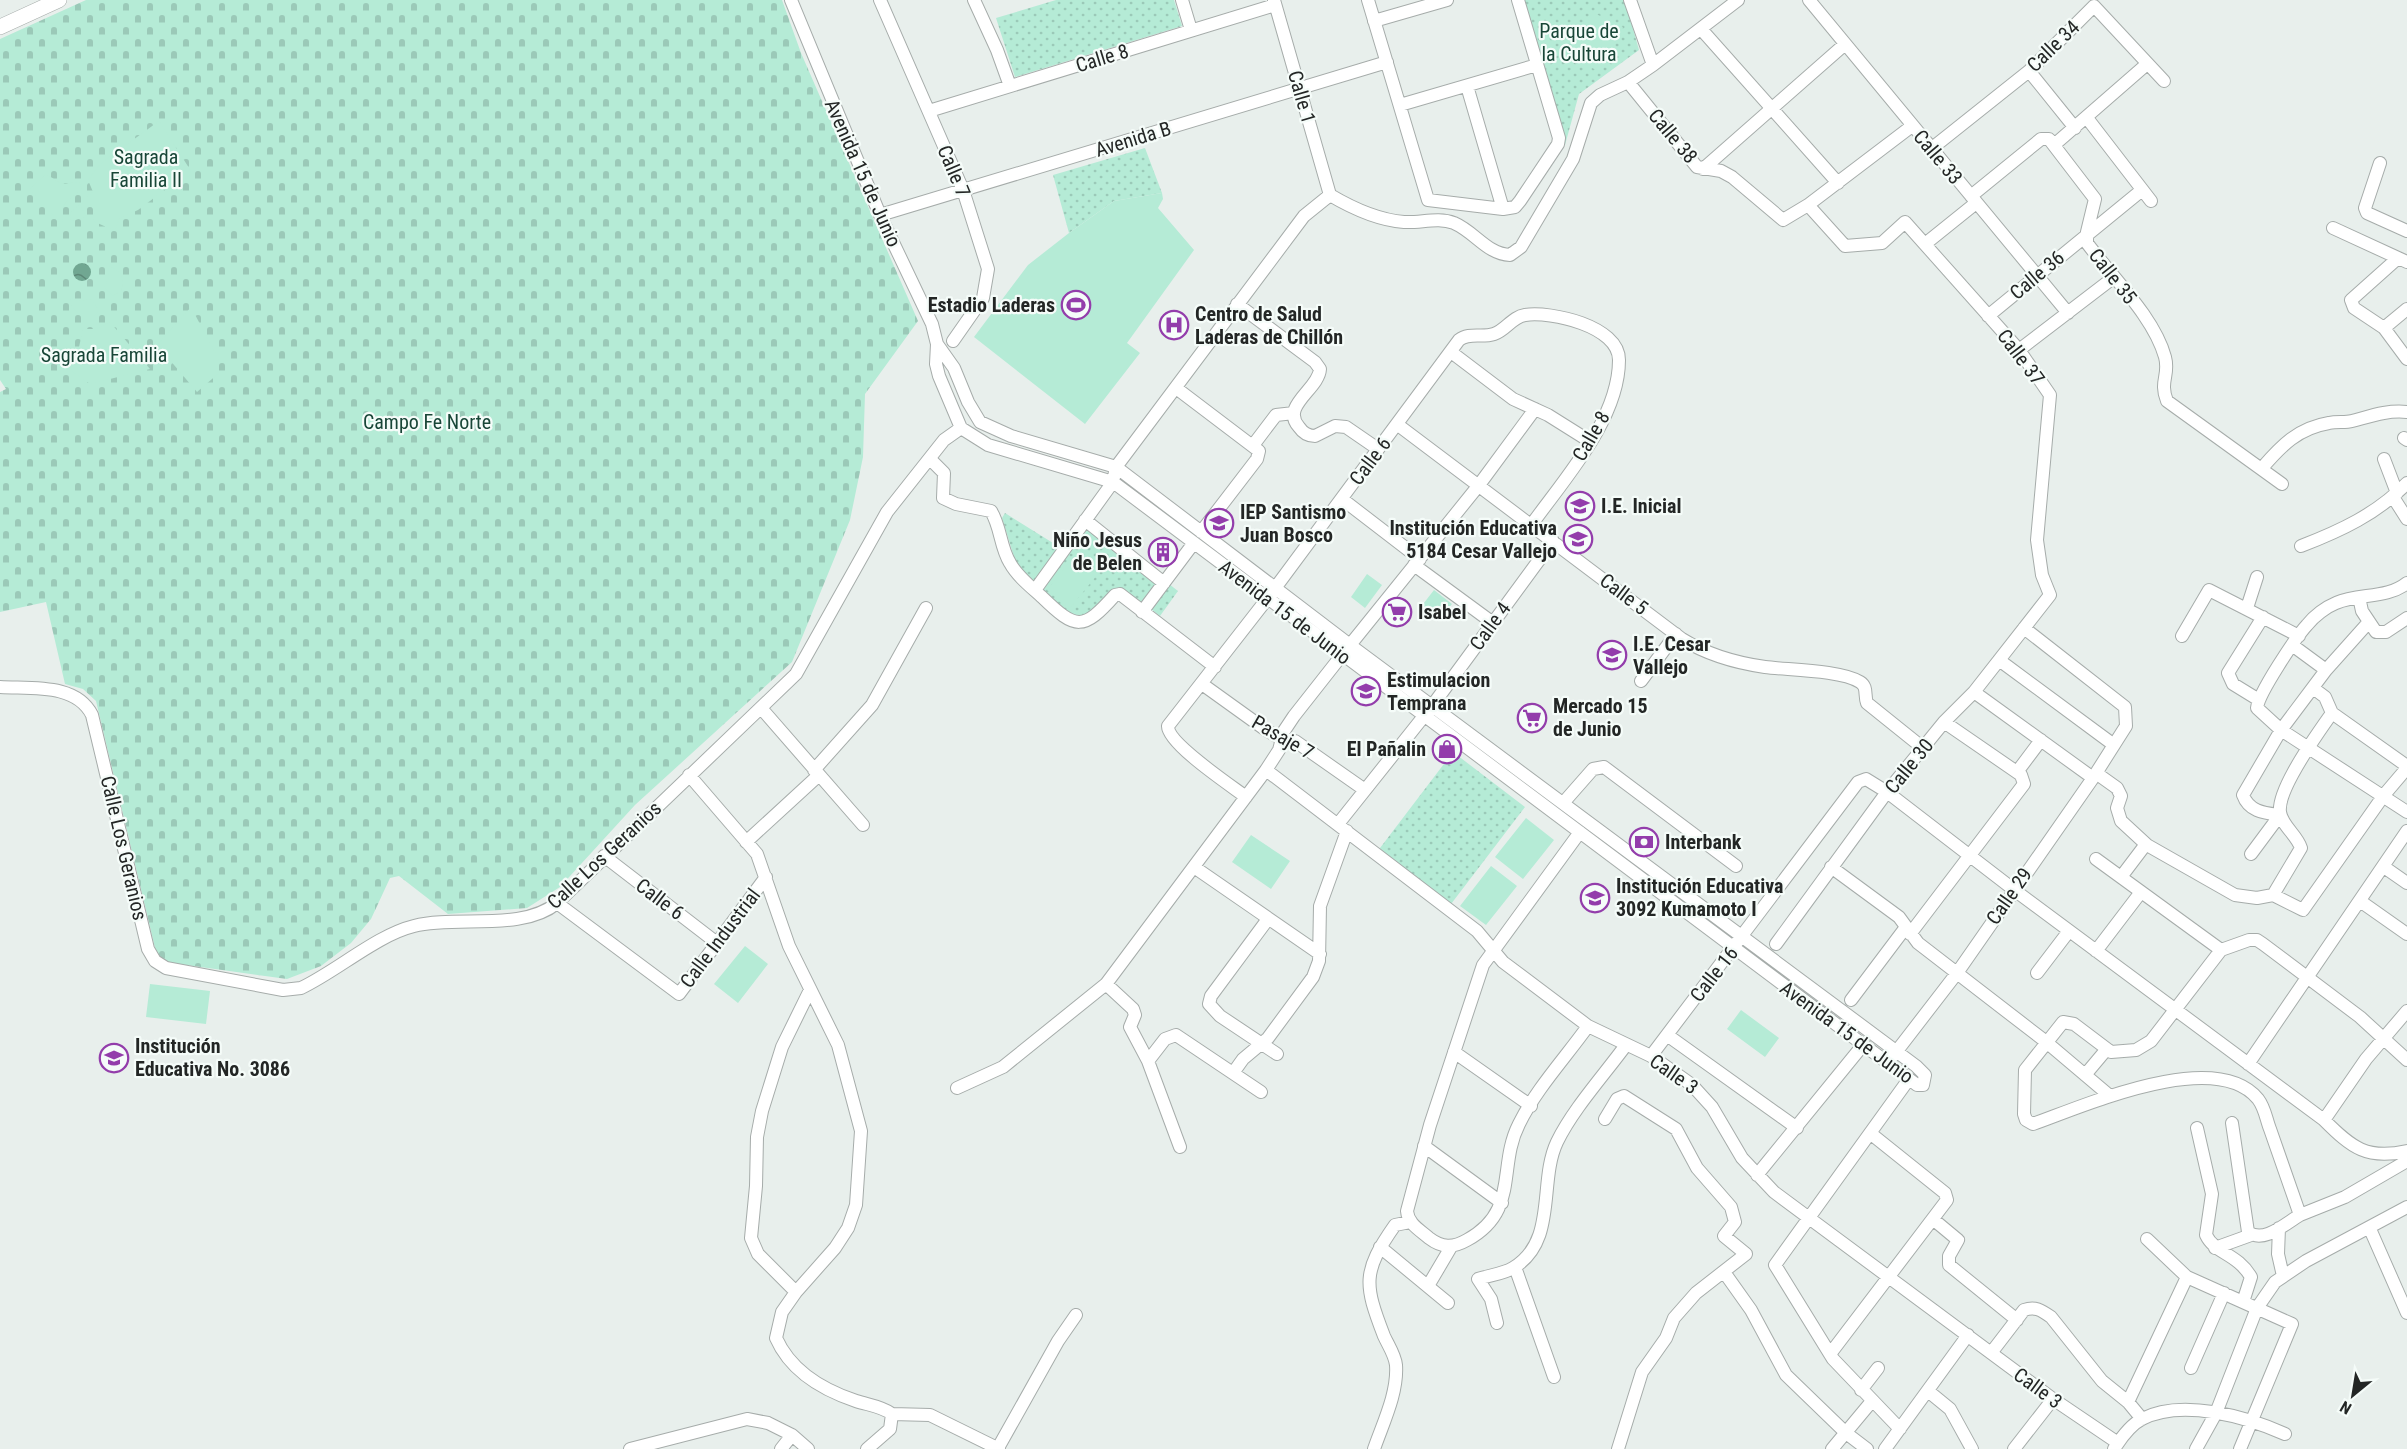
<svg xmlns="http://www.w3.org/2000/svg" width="2407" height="1449" font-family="'Roboto Condensed',sans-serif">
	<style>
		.grass { fill: url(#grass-dots) }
		.cemetery { fill: url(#cemetery-stones) }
		.garden { fill: #b5ebd6 }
		.water { fill: url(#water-waves) }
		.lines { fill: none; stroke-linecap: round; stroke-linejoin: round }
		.minor-casing { stroke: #a6acaa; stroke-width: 14 }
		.major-casing { stroke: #a6acaa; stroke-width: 16 }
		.minor { stroke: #fff; stroke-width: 12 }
		.major { stroke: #fff; stroke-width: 15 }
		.labels { text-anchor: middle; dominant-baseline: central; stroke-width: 4.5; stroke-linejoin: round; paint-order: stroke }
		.park-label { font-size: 20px; fill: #184637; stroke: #f5fcf9 }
		.street-label { font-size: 20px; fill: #232625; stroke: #f5fcf9 }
		.poi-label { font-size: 20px; font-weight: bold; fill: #232625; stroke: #f5fcf9; text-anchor: start }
	</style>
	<defs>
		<pattern id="grass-dots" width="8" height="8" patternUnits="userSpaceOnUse" patternTransform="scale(1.5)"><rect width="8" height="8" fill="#b5ebd6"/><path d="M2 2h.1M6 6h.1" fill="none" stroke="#9bc9b8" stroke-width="1.8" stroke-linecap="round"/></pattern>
		<pattern id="cemetery-stones" width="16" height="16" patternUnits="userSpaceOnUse" patternTransform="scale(1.5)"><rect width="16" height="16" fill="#b5ebd6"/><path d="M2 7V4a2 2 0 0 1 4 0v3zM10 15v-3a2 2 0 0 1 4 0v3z" fill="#9bc9b8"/></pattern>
		<pattern id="water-waves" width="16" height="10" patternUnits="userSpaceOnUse" patternTransform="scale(1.5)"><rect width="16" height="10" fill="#71a792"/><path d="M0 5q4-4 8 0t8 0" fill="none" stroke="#5c8877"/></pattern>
	</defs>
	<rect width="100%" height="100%" fill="#e8efec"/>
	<path class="grass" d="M1056,0H1174L1182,26L1015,77L996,18Z
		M1522,0H1625L1639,50L1579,94L1565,145Z
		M1145,148L1162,193L1114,201L1069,233L1053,175Z
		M1005,513L1053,543L1056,550L1034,582L1019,573L1002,518Z
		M1089,527L1157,583L1139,606L1117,588L1095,615L1071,619L1041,590L1084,528Z
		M1169,584L1178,591L1160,616L1151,609Z
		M1453,752L1525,807L1448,908L1377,852Z"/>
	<path class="cemetery" d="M86,0H782L801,53L918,321L865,394L863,457L850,520L792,662L635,805L560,887L527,908L448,914L399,876L390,878L371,919L351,943L321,966L287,979L165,962L156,952L96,701L83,689L65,684L46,602L0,612V392L6,389L0,380V39Z"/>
	<path class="garden" d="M1592,12L1623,27L1600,72L1569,56Z
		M159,121L191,171L189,176L178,180L138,210L119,219L115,231L93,221L95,212L86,197L93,192L88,180L100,164Z
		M46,174L62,184L79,182L82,189L66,202L62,209L63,223L61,225L30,189Z
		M1162,193L1163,199L1158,208L1194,250L1127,343L1140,353L1085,424L974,337L1028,265L1069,233L1114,201Z
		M80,204L86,217L71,221L70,213Z
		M108,265L120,272L123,284L121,291L113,296L104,287L109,278Z
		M70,298L78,301L92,299L99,311L94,316H81L72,307Z
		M191,307L219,360V373L197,392L157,345Z
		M110,322L150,369L90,384L73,372L69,364L79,347L83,329H96Z
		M1079,550L1102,569L1070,608L1047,590Z
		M1367,574L1382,585L1365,608L1351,597Z
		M1434,590L1452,604L1438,621L1420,608Z
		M1526,818L1554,840L1523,879L1495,857Z
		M1251,835L1290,861L1271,889L1232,862Z
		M1491,866L1517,886L1486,925L1460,906Z
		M745,946L768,964L738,1003L714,984Z
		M150,984L210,991L206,1024L146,1017Z
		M1741,1010L1779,1038L1765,1057L1727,1029Z"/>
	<path class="water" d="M73 272a9 9 0 1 1 18 0a9 9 0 1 1-18 0Z"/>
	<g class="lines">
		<g class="minor-casing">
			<path id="minor" d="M791,0L880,215L932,324L937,344L936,364L939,376L961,428L988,445L1113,482L1917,1085H1923L1925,1075L1916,1066L1350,645L1116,467L1011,436L980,422L968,402L954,368L937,344
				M880,0L963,190L988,269L983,298L953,341
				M974,0L997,50L1010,86
				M1182,0L1191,30
				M1274,0L1330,195
				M1368,0L1428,200L1503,209L1515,207L1520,201L1558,144L1559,138L1518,0
				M1630,0L1653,65
				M1809,0L2068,313
				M2094,6L2164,81
				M1374,21L1447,0
				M1701,29L1838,183
				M2029,71L2075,128
				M1628,82L1697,167L1721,171L1732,177L1783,220L1808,205L1912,126
				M1467,86L1503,209
				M1400,105L1537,65
				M929,111L1275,5
				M2087,118L2151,201
				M2054,145L2147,64
				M1931,149L2029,71L2094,6
				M2380,163L2365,208L2367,213L2407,231
				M1703,169L1844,45
				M1330,195C1352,208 1377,220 1404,222C1421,223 1438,217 1454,223C1475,232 1487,254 1510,255L1521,247L1573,159L1591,103L1600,95L1628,82L1653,65L1738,0
				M1971,196L2041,139H2049L2095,199L2087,232V243C2112,277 2154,317 2165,357C2170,375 2159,381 2167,401L2282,484
				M880,215L1387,62
				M2333,228L2407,262
				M1925,244L1976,203
				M2398,258L2351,300L2354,308L2384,328L2407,309
				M1237,304L1315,362L1320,369C1319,389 1280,406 1299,427C1303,433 1308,436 1315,436L1335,426L1346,427L1378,449
				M1988,316L2142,190
				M2384,328L2407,359
				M2019,350L2113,278
				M1451,352L1513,399L1548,415L1591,442
				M1176,388L1259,451L1257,459L1201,532
				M1398,425L1682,639C1706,654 1737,663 1765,667C1788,670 1841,670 1860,682C1868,687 1864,695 1867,703L1923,748
				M2404,438L2407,440
				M1254,444L1276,415L1294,413
				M930,459L944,473L943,498L956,504L991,511C1001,527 1000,547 1010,563C1017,576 1031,587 1042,597C1076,630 1083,631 1115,595L1120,594L1215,667
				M2384,459L2397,493
				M2262,468C2281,446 2298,428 2329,423C2337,421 2345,423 2352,421C2371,416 2387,410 2407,412
				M2393,497L2407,519
				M1342,499L1420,559
				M1085,520L1164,583
				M2301,546C2340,531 2377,514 2407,483
				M1414,565L1493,623
				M2407,583C2387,599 2359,593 2336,603C2326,607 2314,616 2307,625C2296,637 2258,694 2257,708L2281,730L2407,812
				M1035,590L1113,482L1116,467L1304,216L1330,195
				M2359,597L2362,611L2376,632H2386L2407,618
				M2247,608L2257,577
				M1142,612L1193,544
				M2182,636L2209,590L2299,636
				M1350,645L1479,485L1535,409
				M2292,645L2326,670
				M1999,660L2114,745
				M1641,681L1676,634
				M1202,684L1266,730L1278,737L1295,741L1365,790
				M0,687C31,689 76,683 92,715L148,949L155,961L166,968L283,990L301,988C337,971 377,935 414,926C457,915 522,932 557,903L796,674L887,512L944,440L961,428
				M2313,688L2325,697L2332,713L2407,766
				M1974,692L2093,778
				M2259,700L2233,684L2228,673L2263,617
				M761,708L863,825
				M814,770L872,705L926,608
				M1266,770L1477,931L1503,962L1588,1026L1651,1056L1692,1085L1712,1107L1742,1158L1774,1192L2053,1399L2118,1443
				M2017,772L2041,740
				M2096,773L2117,788L2121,796L2117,808L2121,821L2147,845L2235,895L2257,898L2273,895L2303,910L2384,795L2407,768
				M689,775L757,854L789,946L838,1045L861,1131L856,1205L848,1228L835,1248L796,1292L782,1312L776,1338C791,1372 823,1390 856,1401C868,1405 881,1406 892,1414L890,1429L867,1449
				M1246,797C1230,785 1167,743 1168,726L1267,599L1459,340C1469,332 1482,338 1494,334C1506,330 1512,317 1525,315C1551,311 1619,326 1619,360C1619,419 1565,478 1532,524
				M1564,802L1593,769L1604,767L1736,866
				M2280,815C2265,813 2249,812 2243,795L2281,730L2326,670L2368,623
				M1338,824L1432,706L1553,541
				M1580,832L1483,965L1430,1125L1407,1211C1408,1224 1420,1230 1429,1238C1442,1248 1453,1248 1467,1240C1520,1211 1497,1167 1519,1124C1536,1089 1566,1057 1588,1026
				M746,842L819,775
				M2251,854L2280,815
				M604,856L717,943
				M2096,859L2221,950
				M1194,867L1320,954
				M1831,867L1899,917L1918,943L2045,1041L2110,1096
				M2384,867L2407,883
				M2121,877L2146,844
				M2273,895L2301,848C2297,835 2282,826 2280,812C2277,789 2318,733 2332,713
				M2360,901L2407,934
				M557,903L679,994L766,877
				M1268,919L1211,996L1209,1004L1220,1016L1277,1054
				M1910,934L2024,784L2021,775L1944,722
				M1776,944L1887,792L1944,722L1974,692L2050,595L2042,575L2037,540L2050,395L2019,350L1905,222L1882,243L1845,246L1808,205
				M2096,951L2141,892
				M2037,973L2069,931
				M1106,984L1133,1009L1135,1015L1130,1027L1148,1061L1180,1147
				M1851,1000L1906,927
				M1667,1035L1797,1128
				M1454,1052L1531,1106
				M1651,1056L1858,782L1866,779L1887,792L2013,889L2324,1120C2352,1148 2367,1160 2407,1151
				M1893,1056L1957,973L2093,778L2126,726L2125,707L2024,628
				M1148,1061L1165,1039L1176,1035L1261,1092
				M2248,1064L2407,831
				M1233,1073L1243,1059L1268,1038L1313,977L1319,961L1320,906L1347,831
				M2085,1075L2106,1050
				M957,1088L1003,1067L1106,984L1266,770L1279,750L1284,731L1294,716L1342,655
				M1605,1119L1617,1099L1624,1096L1676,1129L1697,1168L1731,1207L1735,1222L1724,1236L1746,1254L1696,1293L1674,1318L1666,1338L1642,1372L1618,1449
				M2324,1120L2366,1059L2407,1011
				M2232,1123L2248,1232C2264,1244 2286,1223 2300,1215C2290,1186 2280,1157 2270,1129C2266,1119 2265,1108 2258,1099C2215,1047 2084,1106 2033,1124L2026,1120L2024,1114L2025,1070L2063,1022L2074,1024L2111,1052L2136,1050L2151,1041L2221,950L2249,940H2257L2263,944L2360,1017L2407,1060
				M2197,1128L2212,1194L2206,1235C2215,1254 2237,1253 2251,1277L2243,1302
				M1424,1146L1502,1203
				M1757,1175L1863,1045
				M2300,1215L2345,1197L2407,1161
				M1934,1220L1958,1240L1949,1256V1265L2017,1320
				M2279,1228L2278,1254L2283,1276
				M2370,1229L2407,1313
				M2147,1239L2187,1277L2292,1324L2240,1449
				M1380,1247L1448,1303
				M2215,1248L2251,1235
				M1515,1267L1554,1377
				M1724,1272L1751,1310L1786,1375L1846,1433L1867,1449
				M1428,1286L1451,1247
				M796,1292L758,1254L751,1238L756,1186L757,1137L762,1111L782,1047L810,990
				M1497,1323L1491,1299L1478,1279C1490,1275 1503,1274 1513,1268C1558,1241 1538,1182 1557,1142C1573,1109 1604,1075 1626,1045
				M1991,1353L2024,1310C2035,1306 2041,1310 2051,1317L2102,1381L2128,1402L2142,1419
				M1830,1354L1947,1200L1945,1193L1870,1133
				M2191,1368L2224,1293
				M1861,1390L1878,1368
				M1928,1391L1950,1409L1972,1449
				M2128,1402L2187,1277
				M892,1414L930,1415L999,1449
				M1900,1429L1833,1359L1775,1265L1909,1079
				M998,1448L1058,1341L1076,1315
				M630,1449L747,1419L768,1423L792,1435L808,1449
				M781,1449L792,1435
				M1374,1449C1383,1423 1398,1393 1396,1365C1395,1355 1388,1345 1384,1336C1364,1284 1362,1272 1395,1225L1410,1222
				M1832,1449L1872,1401
				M1885,1449L1968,1335
				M2014,1449L2053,1399
				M2114,1449C2121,1438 2130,1425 2142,1419C2182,1398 2247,1417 2285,1434
				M2196,1449L2216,1413L2257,1308L2275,1282L2306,1261L2407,1207"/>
		</g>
		<g class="major-casing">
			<path id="major" d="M0,27L59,0"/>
		</g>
		<use href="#minor" class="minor"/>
		<use href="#major" class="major"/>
	</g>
	<defs>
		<g id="stadium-ring" transform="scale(1.5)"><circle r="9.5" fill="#f5fcf9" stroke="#933dab" stroke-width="1.5"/><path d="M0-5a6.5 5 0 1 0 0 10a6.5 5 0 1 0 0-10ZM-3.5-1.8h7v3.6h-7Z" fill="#933dab"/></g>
		<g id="hospital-ring" transform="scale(1.5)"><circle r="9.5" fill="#f5fcf9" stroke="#933dab" stroke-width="1.5"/><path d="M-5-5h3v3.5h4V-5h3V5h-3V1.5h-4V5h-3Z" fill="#933dab"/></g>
		<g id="school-ring" transform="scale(1.5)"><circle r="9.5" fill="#f5fcf9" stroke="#933dab" stroke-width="1.5"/><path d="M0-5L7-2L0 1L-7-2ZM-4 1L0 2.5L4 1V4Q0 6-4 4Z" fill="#933dab"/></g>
		<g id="building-ring" transform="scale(1.5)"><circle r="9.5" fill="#f5fcf9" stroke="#933dab" stroke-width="1.5"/><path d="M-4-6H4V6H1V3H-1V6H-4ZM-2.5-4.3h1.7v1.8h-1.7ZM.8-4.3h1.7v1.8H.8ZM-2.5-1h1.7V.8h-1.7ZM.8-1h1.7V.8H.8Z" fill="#933dab"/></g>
		<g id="supermarket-ring" transform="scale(1.5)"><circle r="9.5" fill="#f5fcf9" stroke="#933dab" stroke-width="1.5"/><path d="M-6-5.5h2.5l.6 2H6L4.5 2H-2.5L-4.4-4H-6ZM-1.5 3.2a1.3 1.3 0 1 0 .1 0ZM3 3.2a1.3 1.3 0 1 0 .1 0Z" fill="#933dab"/></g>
		<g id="shop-ring" transform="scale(1.5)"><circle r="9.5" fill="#f5fcf9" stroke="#933dab" stroke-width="1.5"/><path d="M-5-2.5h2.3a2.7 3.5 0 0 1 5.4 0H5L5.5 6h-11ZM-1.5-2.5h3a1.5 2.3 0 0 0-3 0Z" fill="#933dab"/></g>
		<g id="bank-ring" transform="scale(1.5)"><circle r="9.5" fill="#f5fcf9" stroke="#933dab" stroke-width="1.5"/><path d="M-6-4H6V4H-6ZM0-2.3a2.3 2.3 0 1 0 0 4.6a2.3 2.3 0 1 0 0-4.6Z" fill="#933dab"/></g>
	</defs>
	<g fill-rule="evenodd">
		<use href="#stadium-ring" x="1076" y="305"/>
		<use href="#hospital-ring" x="1174" y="325"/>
		<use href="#school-ring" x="1580" y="506"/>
		<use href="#school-ring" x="1219" y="523"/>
		<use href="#school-ring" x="1578" y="539"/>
		<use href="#building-ring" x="1163" y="552"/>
		<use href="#supermarket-ring" x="1397" y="612"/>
		<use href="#school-ring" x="1612" y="655"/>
		<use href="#school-ring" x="1366" y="691"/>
		<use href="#supermarket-ring" x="1532" y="718"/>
		<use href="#shop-ring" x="1447" y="749"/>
		<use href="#bank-ring" x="1644" y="842"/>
		<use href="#school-ring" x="1595" y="898"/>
		<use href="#school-ring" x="114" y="1058"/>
	</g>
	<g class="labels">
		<g class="park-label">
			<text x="1579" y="31">Parque de<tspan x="1579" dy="23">la Cultura</tspan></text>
			<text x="146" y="157">Sagrada<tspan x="146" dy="23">Familia II</tspan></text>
			<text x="104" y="355">Sagrada Familia</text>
			<text x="427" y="422">Campo Fe Norte</text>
		</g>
		<g class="street-label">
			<text transform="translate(2053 46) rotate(-44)">Calle 34</text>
			<text transform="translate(1102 58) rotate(-17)">Calle 8</text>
			<text transform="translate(1302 97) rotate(74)">Calle 1</text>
			<text transform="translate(1673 136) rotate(50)">Calle 38</text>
			<text transform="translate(1133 139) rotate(-17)">Avenida B</text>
			<text transform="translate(1938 157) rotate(50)">Calle 33</text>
			<text transform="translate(954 171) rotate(67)">Calle 7</text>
			<text transform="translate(863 173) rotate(66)">Avenida 15 de Junio</text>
			<text transform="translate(2037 275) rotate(-40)">Calle 36</text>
			<text transform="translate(2113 276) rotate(52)">Calle 35</text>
			<text transform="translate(2021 357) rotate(53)">Calle 37</text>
			<text transform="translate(1591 436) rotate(-60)">Calle 8</text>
			<text transform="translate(1370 461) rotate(-53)">Calle 6</text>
			<text transform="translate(1624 594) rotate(37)">Calle 5</text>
			<text transform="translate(1285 612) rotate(37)">Avenida 15 de Junio</text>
			<text transform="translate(1490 626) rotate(-54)">Calle 4</text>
			<text transform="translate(1283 737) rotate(30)">Pasaje 7</text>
			<text transform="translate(1909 766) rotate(-51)">Calle 30</text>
			<text transform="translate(124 848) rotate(77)">Calle Los Geranios</text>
			<text transform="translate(604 855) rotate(-43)">Calle Los Geranios</text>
			<text transform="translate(2009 896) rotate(-55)">Calle 29</text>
			<text transform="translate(660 899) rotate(37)">Calle 6</text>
			<text transform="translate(720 938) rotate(-53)">Calle Industrial</text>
			<text transform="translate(1714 974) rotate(-52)">Calle 16</text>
			<text transform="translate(1847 1032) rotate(36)">Avenida 15 de Junio</text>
			<text transform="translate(1674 1074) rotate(35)">Calle 3</text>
			<text transform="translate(2038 1388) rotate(36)">Calle 3</text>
		</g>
		<g class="poi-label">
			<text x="1055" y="305" text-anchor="end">Estadio Laderas</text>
			<text x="1195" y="314">Centro de Salud<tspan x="1195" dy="23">Laderas de Chillón</tspan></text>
			<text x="1601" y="506">I.E. Inicial</text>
			<text x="1240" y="512">IEP Santismo<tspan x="1240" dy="23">Juan Bosco</tspan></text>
			<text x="1557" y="528" text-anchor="end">Institución Educativa<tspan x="1557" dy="23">5184 Cesar Vallejo</tspan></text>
			<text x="1142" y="540" text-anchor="end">Niño Jesus<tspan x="1142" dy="23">de Belen</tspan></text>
			<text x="1418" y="612">Isabel</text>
			<text x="1633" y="644">I.E. Cesar<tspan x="1633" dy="23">Vallejo</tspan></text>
			<text x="1387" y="680">Estimulacion<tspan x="1387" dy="23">Temprana</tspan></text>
			<text x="1553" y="706">Mercado 15<tspan x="1553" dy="23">de Junio</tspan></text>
			<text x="1426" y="749" text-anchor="end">El Pañalin</text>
			<text x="1665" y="842">Interbank</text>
			<text x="1616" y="886">Institución Educativa<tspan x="1616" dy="23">3092 Kumamoto I</tspan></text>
			<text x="135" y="1046">Institución<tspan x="135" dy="23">Educativa No. 3086</tspan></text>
		</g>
	</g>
	<g transform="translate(2353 1395) rotate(210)" stroke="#f5fcf9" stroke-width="4.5" paint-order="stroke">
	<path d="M0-4.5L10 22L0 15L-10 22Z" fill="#232625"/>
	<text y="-9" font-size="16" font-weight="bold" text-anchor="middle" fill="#232625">N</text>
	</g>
</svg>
